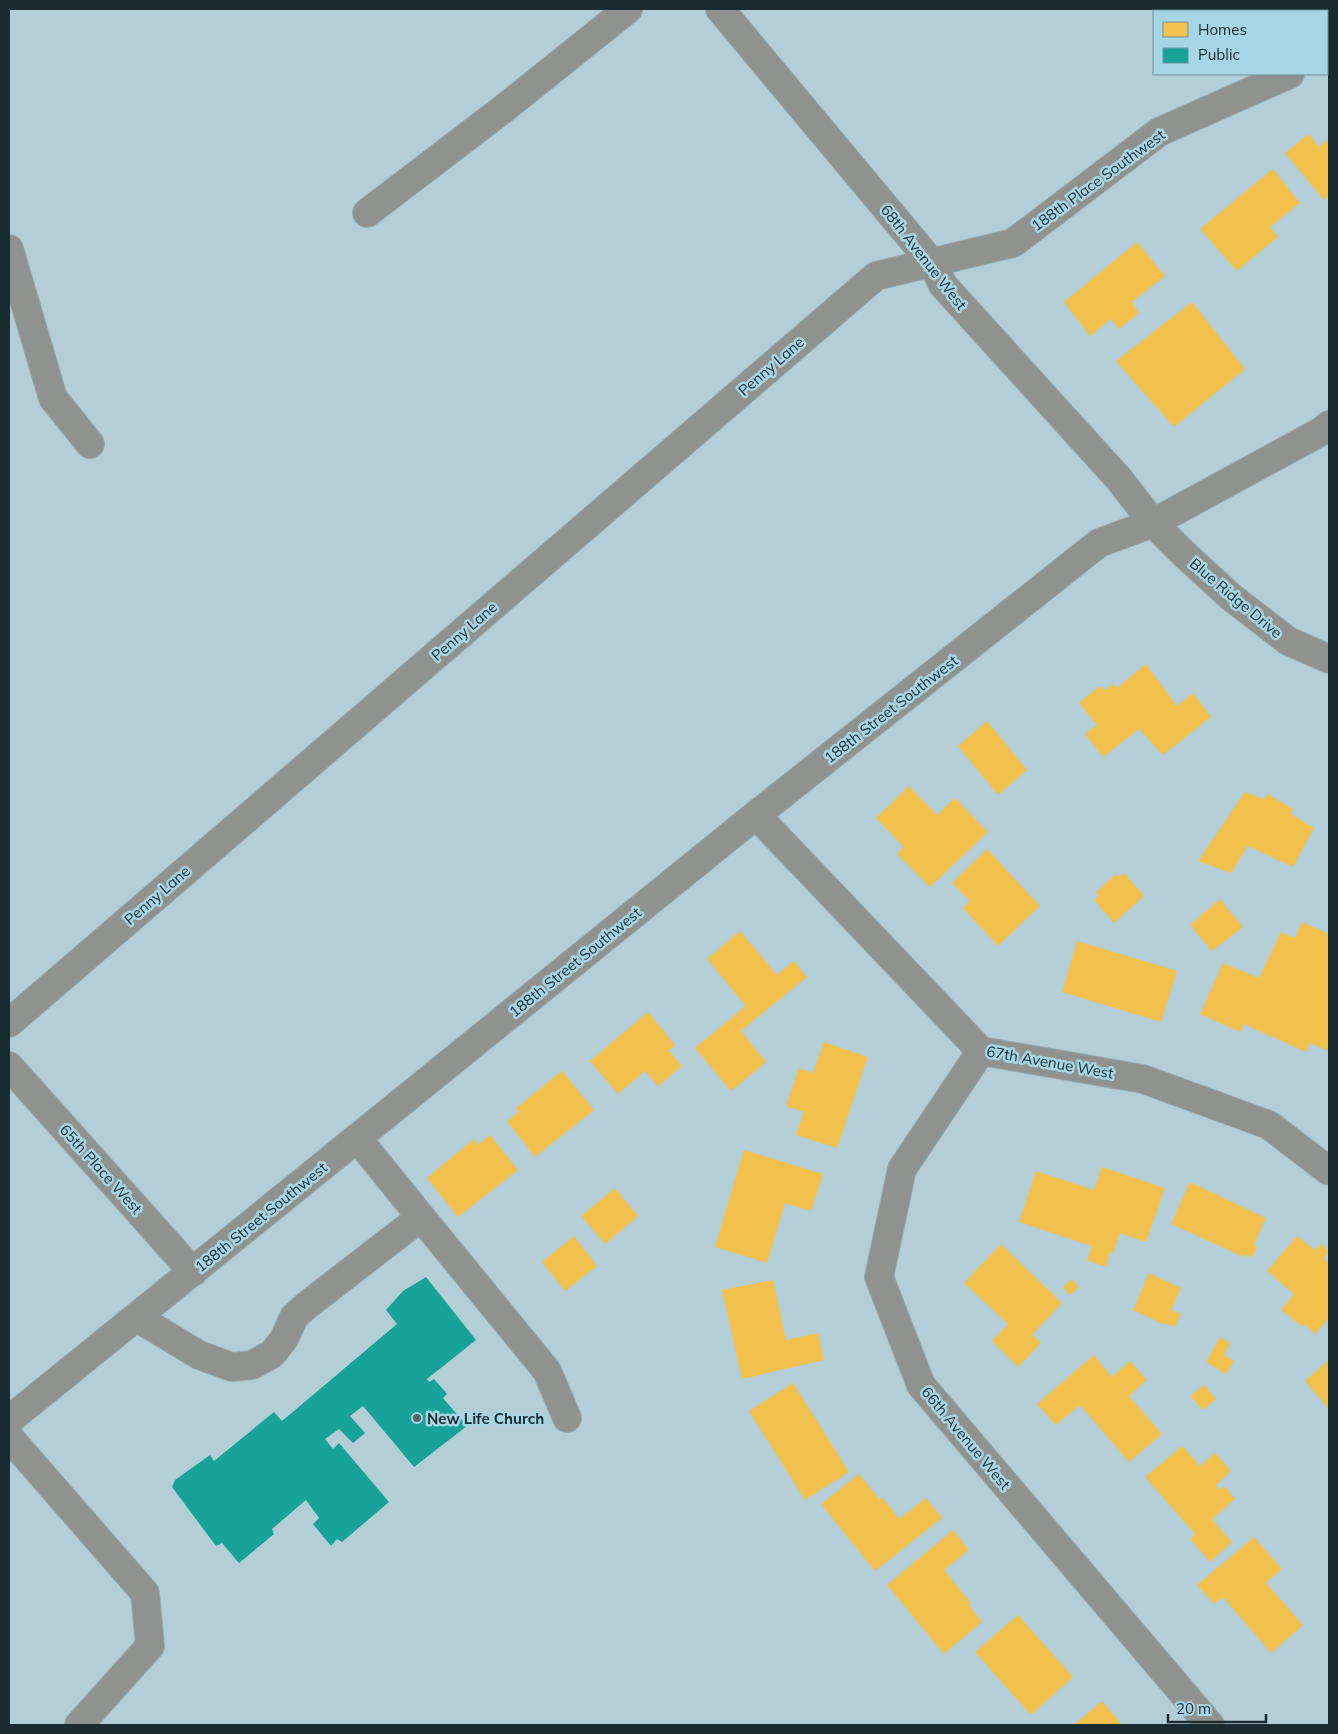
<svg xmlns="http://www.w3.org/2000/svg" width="1338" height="1734" font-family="Mulish,sans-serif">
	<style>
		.homes { fill: #f2c14e }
		.public { fill: #17a398 }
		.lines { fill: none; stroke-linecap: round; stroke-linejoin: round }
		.minor-casing { stroke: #97acb3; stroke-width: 30 }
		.minor { stroke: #8f928e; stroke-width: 28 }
		.poi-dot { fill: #4f646b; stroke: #a6d5e5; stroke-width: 2 }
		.labels { text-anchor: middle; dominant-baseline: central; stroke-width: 5; stroke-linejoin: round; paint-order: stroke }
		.street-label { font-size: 15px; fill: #182b31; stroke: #a6d5e5 }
		.poi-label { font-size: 15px; font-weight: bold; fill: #182b31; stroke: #a6d5e5; text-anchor: start }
	</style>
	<rect width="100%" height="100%" fill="#b4ced7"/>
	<path class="homes" d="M1309,134L1319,147L1329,139V196L1324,200L1285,153Z
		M1273,169L1300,203L1270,227L1278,237L1237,271L1200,229Z
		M1137,242L1165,276L1132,302L1139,313L1119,329L1111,319L1090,336L1064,302Z
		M1192,302L1245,369L1174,427L1116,361Z
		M1146,664L1177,706L1193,693L1211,717L1163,755L1139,729L1103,757L1085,734L1097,725L1079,703L1100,686L1105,690L1113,684L1117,688Z
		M987,721L1027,770L998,795L958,746Z
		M909,786L937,815L955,798L988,832L930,887L897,854L904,847L876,818Z
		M1245,792L1263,799L1268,794L1293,809L1291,814L1314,828L1293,867L1248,846L1231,873L1198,861Z
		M987,849L1040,906L998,946L963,908L970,901L952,883Z
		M1124,873L1144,896L1114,923L1094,900L1099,895L1096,892L1116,874L1118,877Z
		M1220,899L1243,927L1212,951L1190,925Z
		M1302,922L1329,934V1051L1310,1043L1306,1052L1244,1024L1240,1032L1200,1014L1223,963L1259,978L1281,932L1295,938Z
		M740,931L777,975L794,961L807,977L741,1031L766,1062L731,1091L695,1048L746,1006L707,959Z
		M1077,941L1177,971L1161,1022L1062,992Z
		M648,1012L675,1045L669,1051L682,1066L658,1086L645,1071L618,1094L590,1061Z
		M824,1042L868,1057L837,1148L796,1135L804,1112L786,1106L799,1068L813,1073Z
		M562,1071L594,1110L535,1157L507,1121L519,1112L516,1108Z
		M490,1135L518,1170L458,1217L427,1178L474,1139L478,1145Z
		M744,1150L823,1174L811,1211L785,1203L767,1263L715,1247Z
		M1102,1167L1165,1188L1146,1242L1120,1233L1113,1253L1110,1252L1106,1267L1087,1260L1092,1246L1019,1222L1036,1171L1094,1190Z
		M1190,1182L1266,1218L1254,1245L1257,1247L1252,1257L1245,1254L1244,1257L1171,1224Z
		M615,1188L638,1216L605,1244L581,1216Z
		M574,1236L597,1266L565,1291L542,1262Z
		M1297,1236L1315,1250L1321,1244L1329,1251L1324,1258L1329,1263V1318L1315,1334L1304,1324L1302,1326L1281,1310L1294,1294L1267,1271Z
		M1001,1244L1062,1303L1032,1335L1041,1343L1018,1367L992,1341L1008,1324L964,1283Z
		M1149,1273L1181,1288L1171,1310L1181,1314L1175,1327L1165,1323V1325L1133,1310Z
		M1072,1279L1079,1288L1070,1295L1063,1287Z
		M773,1280L786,1340L818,1333L824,1360L742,1379L722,1290Z
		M1220,1337L1230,1343L1224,1355L1234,1361L1226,1374L1206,1362Z
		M1094,1355L1112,1377L1130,1361L1147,1380L1129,1396L1162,1434L1129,1462L1080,1405L1056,1425L1037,1404Z
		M1329,1360V1407L1328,1408L1305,1381Z
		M793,1383L849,1472L805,1500L749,1411Z
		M1204,1385L1216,1399L1203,1410L1190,1396Z
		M1182,1446L1200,1466L1215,1453L1231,1471L1216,1485L1220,1490L1224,1486L1235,1499L1212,1519L1232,1542L1210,1562L1190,1539L1195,1534L1145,1477Z
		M859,1474L880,1500L883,1498L899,1519L926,1498L942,1518L875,1571L821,1504Z
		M953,1530L969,1550L944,1570L971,1603L969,1605L982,1622L944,1654L887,1585Z
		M1254,1537L1282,1569L1266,1583L1303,1625L1271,1653L1223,1597L1214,1604L1197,1585Z
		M1018,1615L1073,1677L1031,1715L975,1652Z
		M1102,1701L1122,1725H1074Z"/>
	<path class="public" d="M426,1277L476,1340L427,1379L429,1382L434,1379L447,1394L443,1398L467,1426L414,1467L363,1406L350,1416L365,1433L353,1443L339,1429L325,1439L333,1449L339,1443L389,1502L342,1542L337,1539L331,1546L313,1524L319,1518L306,1500L272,1529L274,1534L239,1563L222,1543L216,1546L172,1487L175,1480L210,1455L214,1461L274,1412L282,1421L397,1324L386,1310L403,1291Z"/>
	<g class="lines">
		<g class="minor-casing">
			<path id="minor" d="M720,9L932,263L943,285L1119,479L1153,523L1183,553L1231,597L1288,641L1329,659
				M1327,49L1329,47
				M367,213L502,110L628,9
				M9,249L53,398L90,444
				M756,815L981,1051L1143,1079L1269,1125L1329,1171
				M9,1023L876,276L1013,243L1159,132L1290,74
				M981,1051L902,1169L879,1277L921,1385L1210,1725
				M9,1066L193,1272
				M357,1138L421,1217
				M136,1317L199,1355L232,1367L252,1365L272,1354L284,1339L294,1317L306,1306L421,1217L547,1371L567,1418
				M9,1420L756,815L1099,543L1153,523L1322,431L1329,425
				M9,1437L145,1593L150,1646L79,1725"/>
		</g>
		<use href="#minor" class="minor"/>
	</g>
	<circle class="poi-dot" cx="417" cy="1418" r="5"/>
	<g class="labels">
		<g class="street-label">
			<text transform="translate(1098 180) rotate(-36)">188th Place Southwest</text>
			<text transform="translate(924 257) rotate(52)">68th Avenue West</text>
			<text transform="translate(771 366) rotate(-41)">Penny Lane</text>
			<text transform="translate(1236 598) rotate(40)">Blue Ridge Drive</text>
			<text transform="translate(464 631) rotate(-41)">Penny Lane</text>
			<text transform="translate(891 709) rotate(-38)">188th Street Southwest</text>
			<text transform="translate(157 895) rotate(-41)">Penny Lane</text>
			<text transform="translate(575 962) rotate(-39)">188th Street Southwest</text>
			<text transform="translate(1050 1062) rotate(10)">67th Avenue West</text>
			<text transform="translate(101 1169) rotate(48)">65th Place West</text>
			<text transform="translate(261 1217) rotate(-39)">188th Street Southwest</text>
			<text transform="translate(966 1438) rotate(50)">66th Avenue West</text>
		</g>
		<g class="poi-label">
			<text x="427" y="1418">New Life Church</text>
		</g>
	</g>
	<rect width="1338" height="1734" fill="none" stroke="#182b31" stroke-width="20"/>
	<rect x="1153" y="10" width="175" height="65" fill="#a6d5e5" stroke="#6d919d"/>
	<rect x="1163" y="22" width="25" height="15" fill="#f2c14e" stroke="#6d919d"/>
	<text x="1198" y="35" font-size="15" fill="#182b31">Homes</text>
	<rect x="1163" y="48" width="25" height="15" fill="#17a398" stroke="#6d919d"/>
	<text x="1198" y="60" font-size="15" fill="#182b31">Public</text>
	<path d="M1168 1714v8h98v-8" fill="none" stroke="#182b31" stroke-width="2.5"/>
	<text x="1176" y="1714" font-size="15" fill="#182b31" stroke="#a6d5e5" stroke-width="4" paint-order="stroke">20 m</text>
</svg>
